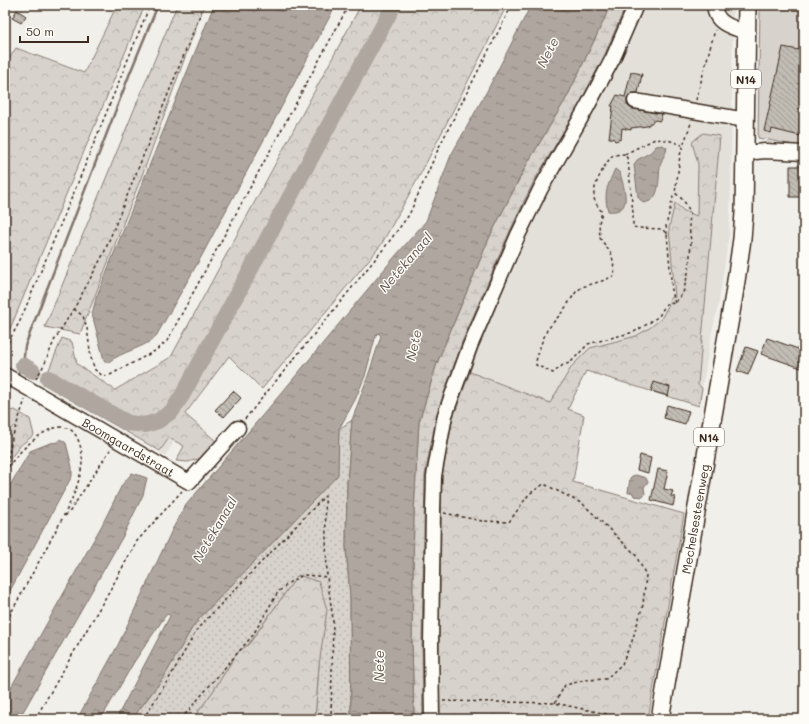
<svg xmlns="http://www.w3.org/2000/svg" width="809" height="724" font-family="Mali,sans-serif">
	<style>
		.built { fill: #e3e0da }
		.green { fill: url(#green-dots); stroke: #897e75 }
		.forest { fill: url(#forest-crowns); stroke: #897e75 }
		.wetland { fill: url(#wetland-marsh); stroke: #897e75 }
		.pitch { fill: #d7d2cc; stroke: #897e75 }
		.water { fill: url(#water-ripples); stroke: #80746b }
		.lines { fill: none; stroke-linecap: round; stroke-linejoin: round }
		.stream { stroke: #80746b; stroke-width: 2.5 }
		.river { stroke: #aea69f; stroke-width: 16 }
		.building { fill: url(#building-back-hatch); stroke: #3b2a1e }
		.minor-casing { stroke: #3b2a1e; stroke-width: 17 }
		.major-casing { stroke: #3b2a1e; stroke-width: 20 }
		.path { stroke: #3b2a1e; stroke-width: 1.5; stroke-dasharray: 3 3; stroke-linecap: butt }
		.minor { stroke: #fdfcf7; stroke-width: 14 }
		.major { stroke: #fdfcf7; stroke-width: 17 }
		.labels { text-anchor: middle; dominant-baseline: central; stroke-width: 3; stroke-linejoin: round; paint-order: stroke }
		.shield { fill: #fdfcf7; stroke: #75695f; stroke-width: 1 }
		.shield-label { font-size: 11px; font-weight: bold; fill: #3b2a1e }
		.street-label { font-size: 12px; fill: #3b2a1e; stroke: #fdfcf7 }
		.water-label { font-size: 13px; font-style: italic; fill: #63554b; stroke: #fdfcf7 }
	</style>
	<defs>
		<pattern id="green-dots" width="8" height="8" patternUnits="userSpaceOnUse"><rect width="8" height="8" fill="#d7d2cc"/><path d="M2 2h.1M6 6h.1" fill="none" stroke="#b9b4af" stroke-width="1.8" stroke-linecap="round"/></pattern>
		<pattern id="forest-crowns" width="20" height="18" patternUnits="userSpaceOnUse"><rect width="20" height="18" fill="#d7d2cc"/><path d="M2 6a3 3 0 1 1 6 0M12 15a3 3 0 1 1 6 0" fill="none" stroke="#b9b4af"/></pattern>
		<pattern id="wetland-marsh" width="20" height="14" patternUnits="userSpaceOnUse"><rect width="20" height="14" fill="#d7d2cc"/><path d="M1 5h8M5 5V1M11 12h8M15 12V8" fill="none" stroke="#b9b4af"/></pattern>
		<pattern id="water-ripples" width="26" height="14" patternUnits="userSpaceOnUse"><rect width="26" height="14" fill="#aea69f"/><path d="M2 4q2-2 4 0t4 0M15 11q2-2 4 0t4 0" fill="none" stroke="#8f8781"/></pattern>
		<pattern id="building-back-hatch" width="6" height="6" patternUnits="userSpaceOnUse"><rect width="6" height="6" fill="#c1bcb4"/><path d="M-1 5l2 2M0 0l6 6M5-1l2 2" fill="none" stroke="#9e9992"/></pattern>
	</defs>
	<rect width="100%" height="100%" fill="#f1efea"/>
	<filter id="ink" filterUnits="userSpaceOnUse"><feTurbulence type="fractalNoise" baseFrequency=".025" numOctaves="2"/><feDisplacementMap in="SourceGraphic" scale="8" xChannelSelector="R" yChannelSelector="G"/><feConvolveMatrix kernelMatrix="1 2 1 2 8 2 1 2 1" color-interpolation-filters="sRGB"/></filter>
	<g filter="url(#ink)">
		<path class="built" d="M644,5H733L731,189L729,236L718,307L712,331L699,406L586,371L568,409L550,404L470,372L503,288L525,238L548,191L594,111L620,62Z
			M169,438L174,442L165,456L160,453Z"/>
		<path class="green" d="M626,5H644L620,62L594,111L548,191L525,238L478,349L453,418L442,477L441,510L439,644L440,719H423L422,644L425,475L437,413L462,342L510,231L533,183L580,103L605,54Z
			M352,420L347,483L346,547L350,597L351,719H315L319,665L298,575L249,644L237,653L214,690L193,719H132L164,677L192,628L199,619L337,475L339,429Z"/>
		<path class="forest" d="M117,5H145L10,329L5,337V65L16,48L84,73Z
			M177,5H204L146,165L80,334L45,327Z
			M361,5H507L421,173L381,245L262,389L229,356L185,414L217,442L205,457L188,462L176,461L184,446L169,438L160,451L43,384L62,338L72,342L77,364L115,390L171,357Z
			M703,133L720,136L698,385L702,388L699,406L586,371L568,409L584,415L573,482L684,514L648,719H440L439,644L442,477L453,418L470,372L550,403L572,366L590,348L636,336L651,327L661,319L668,306L670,298L675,297L669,228L675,203L684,211L697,216L698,164L692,142Z
			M15,410L30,419L34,435L21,445L5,465V416L8,411Z
			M298,575L319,582L327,610L319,665L315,719H193L214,690L237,653L249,644Z"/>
		<path class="wetland" d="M610,5H626L605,54L580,103L533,183L510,231L462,342L437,413L425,475L422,644L423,719H414L412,644L414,510L419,422L437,363L490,236L527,164L567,97L603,22Z"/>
		<path class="pitch" d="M760,5H804V147L758,138Z"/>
		<path class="water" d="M214,5H336L200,259L155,338C141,349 123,351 107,363L104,360L92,314L96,298Z
			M531,5H610L603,22L567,97L527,164L490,236L437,363L419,422L414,510L412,644L414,719H351L350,597L346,547L347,483L352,420L369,373L381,336L378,333L376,335L365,376L355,400L339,429L338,475L199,619L192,628L164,677L132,719H116L170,616L168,614L166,615L134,662L101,719H77L118,645L173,528L186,505L284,390L392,260L426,221L451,155L487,91Z
			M663,145L667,148C666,154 662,158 661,163C657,177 663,201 643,203L638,197L634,165L637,160L651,152L656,146Z
			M615,169L620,173C624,188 634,214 608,211C603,193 608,185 615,169Z
			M60,439L66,443L72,467V476L5,600V494L30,451L50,443L58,442Z
			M132,473L147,478L143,495L123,536L19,719H5V698L102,525L122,485Z
			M636,475L646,478L648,482L644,487L645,494L643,497L634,496L632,492L628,493V492L630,478L632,476Z"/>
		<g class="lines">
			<path class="stream" d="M16,377L23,365L25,346L130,73L158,5
				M5,393L11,385"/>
			<path class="river" d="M23,365L33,371
				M48,378L128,423L145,425L158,421L172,411L183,394L394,5"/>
		</g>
		<path class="building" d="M17,10L26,16L21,23L12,18Z
			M783,47L804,51V137L772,129L771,133L764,131Z
			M631,72L642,74L638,93H632L627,99V104L629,107L634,109L662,114L660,121L655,120L647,126L631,128V130L622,128L621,139L615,141L613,138H609L613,106H611L617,95L625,97Z
			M790,166H802L801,197H790Z
			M767,338L804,351V369L761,354Z
			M746,347L758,351L748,375L737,371Z
			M654,382L670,387L668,396L651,391Z
			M233,391L241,398L224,417L215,410Z
			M667,405L689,411L685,424L664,418Z
			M640,455L651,458L648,473L637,470Z
			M658,469L668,471L664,489L673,491L671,496L675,497L673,506L651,500Z"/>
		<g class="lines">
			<g class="minor-casing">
				<g id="minor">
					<path d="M715,5C713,23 733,28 746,32"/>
					<path d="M635,101L746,120"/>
					<path d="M745,153L765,151L804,153"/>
					<path id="s1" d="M5,375L189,482L238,428"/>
					<path d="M432,719L431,644L433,510L434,476L445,415L470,346L518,235L541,188L587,107L613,58L636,5"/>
				</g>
			</g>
			<g class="major-casing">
				<g id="major">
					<path id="s2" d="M660,719L734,295L742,239L744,213L747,5"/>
				</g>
			</g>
			<path class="path" d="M696,100L715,30
				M625,154L655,139L668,140L682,145
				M667,234L666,226L674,193
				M675,303L672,291L667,234L662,229L639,228L633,227V213L628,160L625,154L613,155C605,163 592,187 594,198C595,203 599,208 602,212L599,223L600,238L612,255L615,275L605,280L582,287L576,292L563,311L547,330L541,344L536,361V365L553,373L563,365L570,363L588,344L634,332L649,323L659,316L666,304L675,303L683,293L689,269L691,242L689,226L690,213C687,204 682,198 675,193L678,172L680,155L691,123
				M74,309L83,316L87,328L91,358L95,370L103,376L110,375L155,351L167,341L349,5
				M5,348L20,321L77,185L150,5
				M36,379L45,363L54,341L76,305L104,253L204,5
				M245,419L385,247L409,215L440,145L512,5
				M6,470L12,438L25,400
				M5,472C15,453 65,402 79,442C83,453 83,463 80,475C75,497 61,521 50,541C35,569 20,596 5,624
				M444,513L482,521L509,522L529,494L544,484L583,504L635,554L646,575L643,605L632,641L622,664L606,679L586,680L565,685L555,703
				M65,516L70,511L110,450
				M443,701L555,703L630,719
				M35,719L114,583L137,541L182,491
				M143,719L170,677L198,628L325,496L327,577L333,619L331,719
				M181,719L253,635L278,592L290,582L303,575L327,577"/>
			<use href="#minor" class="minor"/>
			<use href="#major" class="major"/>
		</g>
	</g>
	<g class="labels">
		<g class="shield">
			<rect x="731" y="70" width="30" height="18" rx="3"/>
			<rect x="694" y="428" width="30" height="18" rx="3"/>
		</g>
		<g class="shield-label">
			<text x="746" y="79">N14</text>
			<text x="709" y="437">N14</text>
		</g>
		<g class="street-label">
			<text stroke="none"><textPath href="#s1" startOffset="143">Boomgaardstraat</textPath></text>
			<text stroke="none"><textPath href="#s2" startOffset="203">Mechelsesteenweg</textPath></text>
		</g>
		<g class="water-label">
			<text transform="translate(547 52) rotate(-63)">Nete</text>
			<text transform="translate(405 262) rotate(-49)">Netekanaal</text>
			<text transform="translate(413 345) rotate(-77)">Nete</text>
			<text transform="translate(214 529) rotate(-59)">Netekanaal</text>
			<text transform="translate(378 666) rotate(-90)">Nete</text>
		</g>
	</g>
	<rect width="809" height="724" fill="none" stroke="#fdfcf7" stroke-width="20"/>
	<rect x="10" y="10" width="789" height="704" fill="none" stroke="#3b2a1e" stroke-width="1.5" filter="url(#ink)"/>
	<path d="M20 36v6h68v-6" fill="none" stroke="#3b2a1e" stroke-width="2"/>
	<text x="26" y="36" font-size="12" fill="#3b2a1e" stroke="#fdfcf7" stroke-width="3" paint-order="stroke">50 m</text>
</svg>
